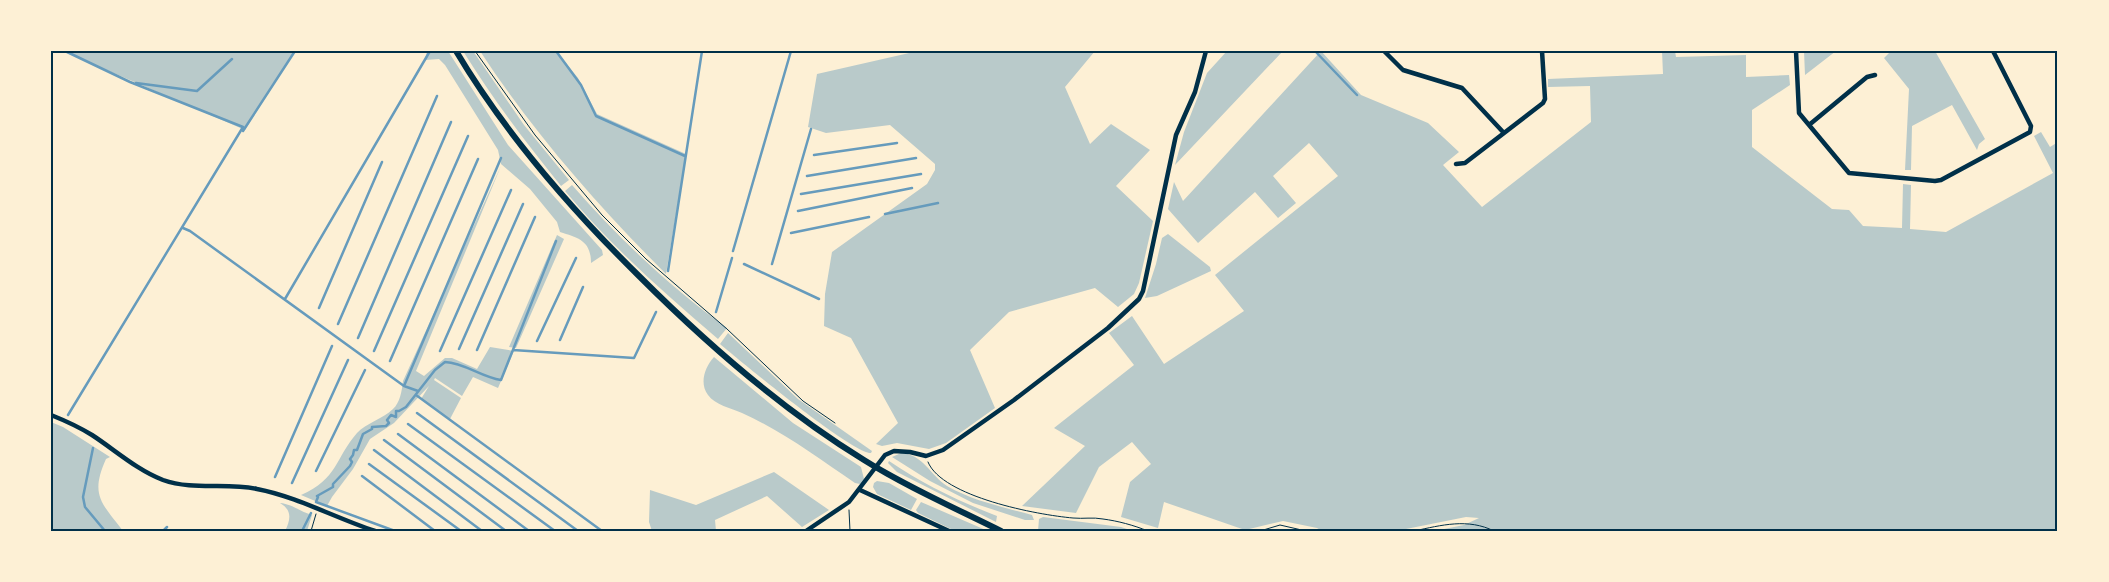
<svg xmlns="http://www.w3.org/2000/svg" width="2109" height="582" font-family="Signika,sans-serif">
	<style>
		.green { fill: #b9caca }
		.lines { fill: none; stroke-linecap: round; stroke-linejoin: round }
		.stream { stroke: #669bbc; stroke-width: 2.5 }
		.path { stroke: #003049; stroke-width: 1 }
		.minor { stroke: #003049; stroke-width: 4.5 }
		.secondary { stroke: #003049; stroke-width: 6 }
		.neatline { fill: none; stroke: #003049; stroke-width: 2 }
	</style>
	<rect width="100%" height="100%" fill="#fdf0d5"/>
	<path class="green" d="M63,51H295L245,130Z
		M427,51H448L508,145L602,250L603,255L591,263C591,241 579,238 560,232L557,222L530,189L501,164L498,150L445,65L439,59L425,60Z
		M463,51H473L524,125L569,180L561,186C526,143 492,98 463,51Z
		M480,51H556L578,78L597,114L686,154L666,274C598,206 533,132 480,51Z
		M918,51H1095L1065,87L1090,144L1111,124L1150,150L1116,186L1153,221L1139,283L1134,294L1118,307L1095,288L1009,312L970,350L995,408L946,443L929,449L897,443L882,446L876,444L898,423L851,338L824,326L825,294L832,252L927,184L935,170V164L890,125L826,133L808,127L817,74Z
		M1227,51H1283L1175,165L1184,132L1207,73Z
		M1321,51L1361,95L1428,123L1459,152L1443,165L1482,207L1591,122L1590,86L1548,87V79L1663,74L1662,51H1675L1676,57L1746,55V77L1789,75L1790,85L1752,110V147L1832,209L1849,210L1863,226L1902,228L1903,184L1911,185L1910,229L1946,232L2053,173L2034,136L2041,132L2050,147L2058,142V531H1434L1464,525L1479,518L1466,517L1396,531H1322L1317,528L1283,521L1245,530L1164,502L1158,528L1121,517L1130,482L1151,464L1132,442L1099,467L1076,513L1022,506L1085,446L1054,428L1134,365L1109,333L1132,316L1164,364L1244,311L1215,275L1338,176L1309,143L1273,176L1296,203L1278,218L1255,192L1198,243L1168,209L1174,182L1183,201Z
		M1804,51H1836L1805,75Z
		M1891,51H1935L1985,139L1979,144L1977,150L1952,105L1912,126L1911,170H1905L1909,89L1884,58Z
		M501,166L416,371L424,376L445,358H452L477,369L490,347L514,351L498,388L473,377L462,396L435,378L434,380L461,398L450,419L421,399L429,386L394,423L370,439L353,469L332,497L327,506L301,495C338,479 335,458 357,433C366,423 383,419 393,409C400,403 402,390 403,381Z
		M572,185C619,239 669,286 727,328L718,339C664,293 610,245 565,191Z
		M1168,234L1210,267L1211,271L1157,296L1145,298L1156,264L1162,238Z
		M557,235L564,239L516,348L509,347Z
		M728,333L798,399L872,451L871,453C853,454 740,361 720,344Z
		M714,357L793,423L861,467L864,479L860,484L855,483C818,458 782,431 742,413C731,408 715,405 708,395C699,383 705,367 714,357Z
		M51,422L63,427L110,457L106,459C90,495 101,502 123,531H51Z
		M901,453C923,454 930,475 947,486C973,501 1003,507 1032,515L1034,520H1025L973,503L930,481L892,457Z
		M889,461C923,484 958,501 997,516L996,522L897,472L888,463Z
		M774,472L829,510L802,527L767,496L715,520L716,531H652L649,522L650,490L696,505Z
		M877,481L889,483L917,499L911,510L877,494L873,487L874,483Z
		M921,502L988,531H955L918,513L916,510Z
		M280,503C292,504 301,512 312,515L307,531H285C291,519 292,510 280,503Z
		M1043,517L1121,527L1133,531H1038L1039,519Z"/>
	<g class="lines">
		<path class="stream" d="M65,51L130,82L243,127L68,415
			M556,51L581,85L596,116L685,156
			M1315,51L1357,95
			M136,83L197,91L232,59
			M243,131L295,51
			M814,155L897,143
			M807,176L916,158
			M801,194L921,174
			M798,211L912,188
			M885,214L938,203
			M183,228L190,231L404,386L418,391
			M791,233L869,217
			M733,251L791,51
			M744,264L819,299
			M772,264L811,129
			M668,271L702,51
			M285,299L430,51
			M319,308L382,162
			M716,312L732,258
			M338,324L437,96
			M358,338L451,122
			M560,340L583,287
			M537,341L576,258
			M459,349L523,204
			M477,350L535,217
			M513,350L634,358L656,312
			M374,351L468,136
			M440,351L511,190
			M390,361L478,159
			M404,386L501,158
			M416,395L602,531
			M417,413L578,531
			M408,424L555,531
			M398,434L529,531
			M384,440L506,531
			M93,448L83,497L85,507L105,531
			M374,450L482,531
			M369,464L461,531
			M316,471L365,370
			M362,476L435,531
			M275,477L332,346
			M292,483L348,360
			M163,531L167,527
			M302,531L311,513
			M395,531L316,502L318,497L317,496L333,487V484L350,466L352,462L350,459L353,455L354,450H357L363,434L372,429V427L386,426L389,423L387,420L391,415L396,417V411H399L406,407L435,370L445,362C465,363 481,377 501,380L556,241"/>
		<path class="path" d="M475,51L535,135L602,215L646,259L727,329L803,401L835,423
			M928,462C942,497 1038,515 1073,518C1083,519 1093,517 1103,519C1118,521 1133,525 1148,531
			M849,510L850,531
			M311,531L316,514
			M1260,531L1280,525L1306,531
			M1414,531C1442,525 1468,518 1494,531"/>
		<path class="minor" d="M1384,51L1403,70L1462,88L1503,132
			M1796,51L1799,113L1849,173L1935,181L1941,180L2030,132L2031,126L1993,51
			M1809,125L1867,77L1875,75
			M1456,164L1465,163L1543,103L1545,99L1542,51
			M51,415C66,421 79,427 92,435C115,450 137,470 163,480C194,491 226,482 257,489C298,497 335,518 375,531
			M860,490L949,531
			M806,531L849,502L885,455L894,451L910,452L926,456L943,450L1014,400L1108,328L1139,299L1143,291L1176,135L1195,92L1206,51"/>
		<path class="secondary" d="M456,51C506,135 570,208 639,276C707,344 781,409 864,460C907,487 955,508 1001,531"/>
	</g>
	<rect width="2109" height="582" fill="none" stroke="#fdf0d5" stroke-width="105"/>
	<rect x="52" y="52" width="2004" height="478" class="neatline"/>
</svg>
